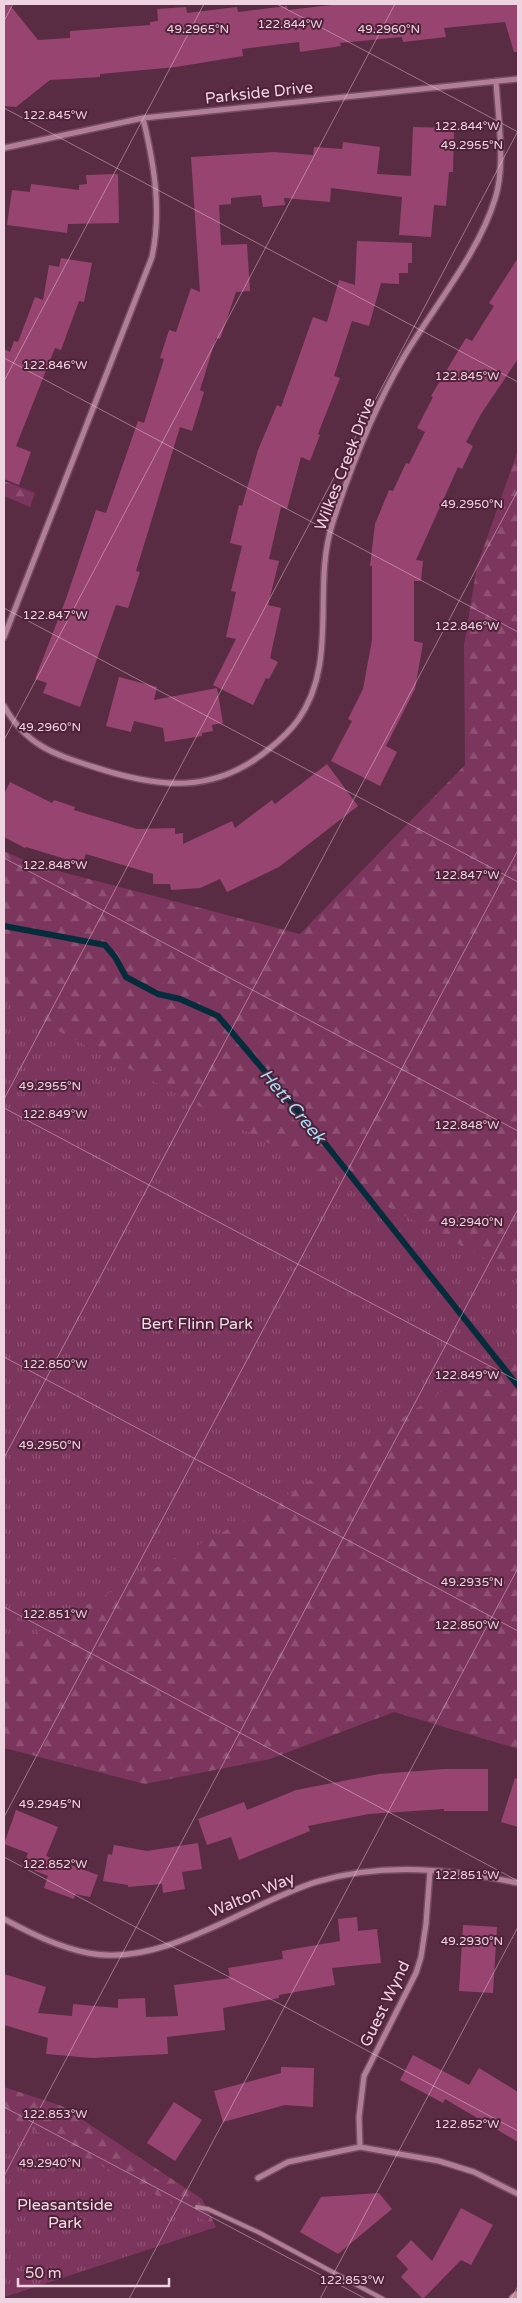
<svg xmlns="http://www.w3.org/2000/svg" width="522" height="2303" font-family="'Varela Round',sans-serif">
	<style>
		.forest { fill: url(#forest-firs) }
		.park { fill: url(#park-tufts) }
		.garden { fill: #7c355c }
		.lines { fill: none; stroke-linecap: round; stroke-linejoin: round }
		.stream { stroke: #052c3b; stroke-width: 6 }
		.building { fill: #984471 }
		.lane-casing { stroke: #734d61; stroke-width: 6 }
		.street-casing { stroke: #734d61; stroke-width: 8 }
		.secondary-casing { stroke: #734d61; stroke-width: 12 }
		.lane { stroke: #b27e97; stroke-width: 4 }
		.street { stroke: #b27e97; stroke-width: 5 }
		.secondary { stroke: #c68b90; stroke-width: 10 }
		.ticks { fill: none; stroke: #f0d3e0; stroke-width: 1; stroke-opacity: 0.45 }
		.labels { text-anchor: middle; dominant-baseline: central; stroke-width: 4; stroke-linejoin: round; paint-order: stroke }
		.street-label { font-size: 16px; fill: #f0d3e0; stroke: #4e2239 }
		.park-label { font-size: 16px; fill: #f3dbe6; stroke: #4e2239 }
		.water-label { font-size: 18px; font-style: italic; fill: #a7d9f1; stroke: #4e2239 }
		.ticks-label { font-size: 12px; text-anchor: middle; fill: #f0d3e0; stroke: #4e2239; stroke-width: 4; stroke-linejoin: round; paint-order: stroke }
	</style>
	<defs>
		<pattern id="forest-firs" width="22" height="20" patternUnits="userSpaceOnUse" patternTransform="scale(1.25)"><rect width="22" height="20" fill="#7c355c"/><path d="M5 1l3.5 6h-7zM16 11l3.5 6h-7z" fill="#8f5173"/></pattern>
		<pattern id="park-tufts" width="24" height="20" patternUnits="userSpaceOnUse" patternTransform="scale(1.25)"><rect width="24" height="20" fill="#7c355c"/><path d="M3 7l-1-3M5 7V3M7 7l1-3M15 17l-1-3M17 17v-4M19 17l1-3" fill="none" stroke="#8f5173"/></pattern>
	</defs>
	<rect width="100%" height="100%" fill="#592c44"/>
	<path class="forest" d="M518,450V1749L394,1712L270,1759L145,1784L4,1748V851L35,865L300,934L465,765L464,645L477,566Z
		M4,481L35,493L30,507L4,496Z
		M4,2087L62,2106L202,2199L216,2227L4,2297Z"/>
	<path class="park" d="M4,1002L518,1276V1352L462,1378L274,1504L4,1650Z
		M4,2114L216,2227L4,2297Z"/>
	<path class="garden" d="M4,2187L18,2223L4,2228Z"/>
	<g class="lines">
		<path class="stream" d="M4,926L105,945L115,957L126,977L158,994L180,999L218,1016L316,1132L518,1386"/>
	</g>
	<path class="building" d="M4,4H9L38,40L70,38V31L150,25V22L158,21L157,9L186,7L187,13L237,7L238,12L287,6L288,10L340,4H518V52H514L505,22L444,28L446,37L403,42L402,37L340,43L341,46L300,52L299,42L242,49L243,56L176,67L100,74V77L50,80L16,107L4,106Z
		M413,127L454,128L453,172H449L446,206L434,205L431,237L399,235L402,197L331,188L330,202L284,198L285,205L263,207L261,195L231,198V204L219,205L221,245L247,244L250,291L236,292L220,339L216,338L200,390L204,392L192,431L180,427L136,571L140,572L128,608L116,605L80,707L43,693L47,683L35,679L66,599L96,510L106,513L138,421L144,423L164,359L160,358L169,330L176,332L191,288L200,292L191,157L274,152L313,155L314,147L342,149L343,142L380,147L377,174L411,176Z
		M118,174L119,223L68,224L67,233L7,225L12,190L30,192L31,184L79,190V185L87,184L86,175Z
		M357,241L412,243V263H408V273H399V284L381,283L369,326L352,321L334,376L340,378L318,434L320,435L310,461L301,457L287,509L281,507L269,559L279,561L268,605L281,608L270,658L278,662L269,679L266,678L253,705L213,685L236,639L226,637L236,592L231,591L242,546L230,543L239,505L242,506L258,450L277,405L281,407L313,317L327,322L339,280L355,285Z
		M61,258L92,263L90,273L84,302L79,301L61,350L55,348L16,446L31,452L19,485L4,479V349L10,352L14,341L18,342L35,297L43,300L49,265L59,267Z
		M518,258V359L481,414L466,442L473,446L462,469L458,467L416,560L423,561L421,581H414V641L423,643L415,689L386,746L397,752L380,786L331,761L352,721L348,719L363,689L372,640V566H370L375,524L389,490L393,491L406,463L409,464L425,432L417,428L433,397L431,396L466,338L472,341L494,306L489,303Z
		M119,677L157,687L154,700L217,688L223,723L212,725L213,731L202,733V736L165,742L163,728L134,721L131,732L106,726Z
		M327,764L358,806L279,867L227,892L220,879L200,888L171,890L170,884H153V874L86,854L82,864L26,847L25,848L4,837V794L10,782L52,803L54,800L75,807L74,810L137,829L175,828V834L183,833V844L232,821L235,828L272,800L275,804Z
		M444,1769H488V1811H444V1809L369,1814L308,1826L310,1831L239,1860L231,1837L207,1845L198,1819L244,1802L247,1810L296,1790L379,1774Z
		M515,1778L518,1779V1827L501,1822Z
		M16,1810L58,1827L46,1856L98,1875L90,1897L75,1894L74,1899L44,1888L48,1876L23,1866L28,1853L4,1844Z
		M198,1843L202,1869L182,1872L185,1889L163,1893L162,1884L128,1887V1885L103,1881L108,1854L112,1855L114,1845L147,1851Z
		M357,1917L358,1931L377,1929L381,1963L332,1968L335,1985L279,1995V1998L223,2008L225,2030L167,2037L168,2054L92,2058L46,2054L48,2038L4,2025V1974L46,1987L38,2013L72,2016L73,2004L118,2008V1999L145,1998L146,2017L178,2016L174,1985L230,1978L228,1968L283,1959L282,1951L340,1941L338,1919Z
		M463,1925L497,1927L493,1993L459,1991Z
		M413,2055L469,2085L479,2068L518,2092V2142L445,2099L443,2103L400,2080Z
		M281,2067L314,2068L313,2107L285,2105L223,2122L214,2091L281,2073Z
		M174,2102L202,2120L175,2161L147,2143Z
		M379,2193L392,2209L338,2254L300,2232L321,2197Z
		M461,2208L493,2225L471,2265L461,2260L423,2299L401,2277L408,2269L396,2256L411,2240L432,2261Z"/>
	<g class="lines">
		<g class="lane-casing">
			<path id="lane" d="M197,2207L208,2209L258,2232L383,2299"/>
		</g>
		<g class="street-casing">
			<path id="street" d="M4,148L143,118L518,79
				M4,637L152,257C162,210 154,164 143,118
				M4,706C26,745 53,754 94,767C158,788 214,795 269,749C279,741 290,731 298,720C339,662 312,589 332,525C350,469 375,406 405,355C434,307 479,252 495,199C506,166 498,117 496,81
				M4,1919C30,1933 58,1947 88,1953C164,1968 246,1904 316,1882C384,1862 451,1869 518,1883
				M360,2147L359,2117L364,2076L416,1973L421,1957L426,1924L430,1871
				M258,2178L288,2162L360,2147L439,2161L474,2172L518,2194"/>
		</g>
		<g class="secondary-casing">
			<path id="secondary" d="M514,2299L518,2296"/>
		</g>
		<use href="#lane" class="lane"/>
		<use href="#street" class="street"/>
		<use href="#secondary" class="secondary"/>
	</g>
	<path class="ticks" d="M277,4L518,132M4,21L13,4M4,108L518,382M4,358L518,632M4,381L204,4M4,608L518,882M4,740L395,4M4,858L518,1131M4,1099L518,131M4,1108L518,1381M4,1357L518,1631M4,1458L518,490M4,1607L518,1881M4,1817L518,850M4,1857L518,2131M4,2107L366,2299M4,2176L518,1209M129,2299L518,1568M320,2299L518,1927M511,2299L518,2286"/>
	<g class="labels">
		<g class="street-label">
			<text transform="translate(259 93) rotate(-6)">Parkside Drive</text>
			<text transform="translate(345 464) rotate(-69)">Wilkes Creek Drive</text>
			<text transform="translate(252 1895) rotate(-23)">Walton Way</text>
			<text transform="translate(385 2004) rotate(-64)">Guest Wynd</text>
		</g>
		<g class="park-label">
			<text x="197" y="1324">Bert Flinn Park</text>
			<text x="65" y="2205">Pleasantside<tspan x="65" dy="18">Park</tspan></text>
		</g>
		<g class="water-label">
			<text transform="translate(293 1106) rotate(50)">Hett Creek</text>
		</g>
	</g>
	<g class="ticks-label">
		<text x="290" y="28">122.844°W</text>
		<text x="198" y="33">49.2965°N</text>
		<text x="389" y="33">49.2960°N</text>
		<text x="55" y="119">122.845°W</text>
		<text x="467" y="130">122.844°W</text>
		<text x="472" y="149">49.2955°N</text>
		<text x="55" y="369">122.846°W</text>
		<text x="467" y="380">122.845°W</text>
		<text x="472" y="508">49.2950°N</text>
		<text x="55" y="619">122.847°W</text>
		<text x="467" y="630">122.846°W</text>
		<text x="50" y="731">49.2960°N</text>
		<text x="55" y="869">122.848°W</text>
		<text x="467" y="879">122.847°W</text>
		<text x="50" y="1090">49.2955°N</text>
		<text x="55" y="1118">122.849°W</text>
		<text x="467" y="1129">122.848°W</text>
		<text x="472" y="1226">49.2940°N</text>
		<text x="55" y="1368">122.850°W</text>
		<text x="467" y="1379">122.849°W</text>
		<text x="50" y="1449">49.2950°N</text>
		<text x="472" y="1586">49.2935°N</text>
		<text x="55" y="1618">122.851°W</text>
		<text x="467" y="1629">122.850°W</text>
		<text x="50" y="1808">49.2945°N</text>
		<text x="55" y="1868">122.852°W</text>
		<text x="467" y="1879">122.851°W</text>
		<text x="472" y="1945">49.2930°N</text>
		<text x="55" y="2118">122.853°W</text>
		<text x="467" y="2128">122.852°W</text>
		<text x="50" y="2167">49.2940°N</text>
		<text x="352" y="2284">122.853°W</text>
	</g>
	<rect width="522" height="2303" fill="none" stroke="#f0d3e0" stroke-width="10"/>
	<path d="M18 2278v8h151v-8" fill="none" stroke="#f0d3e0" stroke-width="2.5"/>
	<text x="25" y="2278" font-size="15" fill="#f0d3e0" stroke="#4e2239" stroke-width="4" paint-order="stroke">50 m</text>
</svg>
